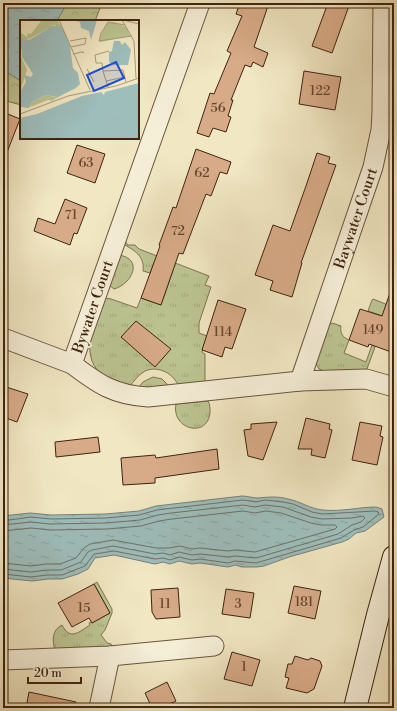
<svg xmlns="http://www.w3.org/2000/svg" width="397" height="711" font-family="'Libre Bodoni',serif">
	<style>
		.grass { fill: url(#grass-tufts); stroke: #7d7450 }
		.forest { fill: url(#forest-crowns); stroke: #7d7450 }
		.water { fill: url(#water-ripples); stroke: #788077 }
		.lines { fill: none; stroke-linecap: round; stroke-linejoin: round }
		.shore { stroke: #6e7166; stroke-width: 1 }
		.building { fill: #d8ab88; stroke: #3e240f }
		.minor-casing { stroke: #6b553c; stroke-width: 21 }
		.secondary-casing { stroke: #3e240f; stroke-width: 24 }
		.minor { stroke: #f6efd8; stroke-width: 19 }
		.secondary { stroke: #f6efd8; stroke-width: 22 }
		.labels { text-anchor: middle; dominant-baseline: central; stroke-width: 4; stroke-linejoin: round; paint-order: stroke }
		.number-label { font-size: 13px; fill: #64462d }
		.street-label { font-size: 15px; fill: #3e240f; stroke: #f6efd8 }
		.inset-road { fill: none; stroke: #a9997b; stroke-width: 1 }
		.view { fill: #1d4ed8; fill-opacity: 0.15; stroke: #1d4ed8; stroke-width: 2 }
		.inset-edge { fill: none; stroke: #3e240f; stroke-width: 2 }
	</style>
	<defs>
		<pattern id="grass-tufts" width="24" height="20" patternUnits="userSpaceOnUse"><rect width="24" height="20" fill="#bcc592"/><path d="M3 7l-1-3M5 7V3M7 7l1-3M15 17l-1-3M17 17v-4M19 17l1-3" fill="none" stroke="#a3a97d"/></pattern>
		<pattern id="forest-crowns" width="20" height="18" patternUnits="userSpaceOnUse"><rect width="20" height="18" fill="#bcc592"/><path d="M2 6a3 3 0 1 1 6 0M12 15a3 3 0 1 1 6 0" fill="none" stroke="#a3a97d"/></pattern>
		<pattern id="water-ripples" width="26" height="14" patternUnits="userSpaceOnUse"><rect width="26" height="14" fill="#9ebebc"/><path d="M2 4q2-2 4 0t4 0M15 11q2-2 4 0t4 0" fill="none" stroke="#89a3a0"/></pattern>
	</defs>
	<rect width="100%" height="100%" fill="#f1e7c3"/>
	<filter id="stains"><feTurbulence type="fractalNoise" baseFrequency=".005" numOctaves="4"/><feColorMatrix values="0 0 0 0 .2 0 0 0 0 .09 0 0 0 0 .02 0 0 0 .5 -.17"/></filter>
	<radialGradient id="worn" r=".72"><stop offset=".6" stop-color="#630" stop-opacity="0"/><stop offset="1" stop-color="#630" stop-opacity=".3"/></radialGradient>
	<path class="grass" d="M124,240L128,245H135L139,249L209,276L205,285L211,287L199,323V333L207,336L202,352L205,354V382L179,387C174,374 159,365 145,371C138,375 134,381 129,387C121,383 107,380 101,374C78,353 96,321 105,298L111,299L137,308L141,298L161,305L173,270L154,263L150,273L143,271C145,256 134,250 123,244Z
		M119,255C144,259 132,284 114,289L109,285Z
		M373,299L388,305L394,320L368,311L372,300Z
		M332,323L341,326C340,333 342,337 349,340L344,353L366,362L372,345L375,347L367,369L364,370L324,371L319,369L315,362L328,326Z
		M153,377L162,379L170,387L138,388L143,382Z
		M208,401C210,404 210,408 210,413C207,439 171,429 176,404Z
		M97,582L112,609V613L105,630L101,635L107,643L111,644L113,647L55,650C52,640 52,630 62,625C70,641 79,632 90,625L89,623L91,622L92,623L110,613L94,584Z"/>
	<path class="forest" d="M3,3H102L95,21H21V105L3,100Z"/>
	<path class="water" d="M3,3H67L57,21H21V81L3,70Z
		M242,496C247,496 253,498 258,498C268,497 278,496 288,499C300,501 310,509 323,510C341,512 359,507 376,507L382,509L384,517L365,531L356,533L349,539L342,542L289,557L264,566L257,567H242L235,565L228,567L200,563L192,564L179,561L170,564L163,562L155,564L114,555L95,558L88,569L78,574L62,579H48L32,581L3,578V516L30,513L51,515L106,514L139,511L156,506Z"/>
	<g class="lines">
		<path class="shore" d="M3,520H9L31,517L51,519L106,518L139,515L157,510L243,500L256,502L265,500L283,502L293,504L312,512L322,514L375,511L378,512L379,514L363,527L354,530L341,538L256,563L235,561L228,563L200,559L192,560L179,557L170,560L163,558L155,559L114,551L94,554L85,566L62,575H47L31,577L3,574
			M3,525L31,522L50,524L106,523L140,520L158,515L171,513L243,505L255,507L265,505L283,507L311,517L322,519L352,518L363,516L365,518L361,522L352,525L338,534L256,558L235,556L228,557L200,554L192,555L179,552L170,555L163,553L155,554L113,546L92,550L88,552L81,562L61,570H47L31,572L3,569
			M3,531L31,528L50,530L107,529L141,526L159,521L172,519L243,511L255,513L266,511L281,513L311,523L321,525H335L337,527L335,529L255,552L235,550L228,551L200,548L192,549L180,546L169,548H156L113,540L90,544L84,548L76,558L60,564H46L31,566L3,563"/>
	</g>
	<path class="building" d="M240,3H269L254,47L268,53L263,67L253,62L251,67L245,65L231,100H233L228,116L231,117L226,132L213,128L209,137L197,133L210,93L214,94L231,53L227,51L242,16L236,14Z
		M328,3H350L332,53L312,46Z
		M304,71L341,77L335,110L299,104Z
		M3,112L20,119L4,160H3Z
		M77,145L105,154L95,183L67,173Z
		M196,149L231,162L227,174L220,172L211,196L206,194L183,254L179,253L161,305L141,298L160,246L159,245L173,207L176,208Z
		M317,153L330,157L328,163L336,165L301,263H302L292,297L270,290L273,281L255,275L273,225L290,231L307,183Z
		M65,199L87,208L77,234L74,233L70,245L34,231L38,218L55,224Z
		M392,287L394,288V353L369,344L368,347L349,340L360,309L382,316Z
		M218,300L246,309L232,349L225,347L222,357L202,350Z
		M136,321L171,349L155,367L121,337Z
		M3,386L28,394L17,422L3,417Z
		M306,418L330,424L329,429L332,430L325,458L311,455L312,449H298Z
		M277,422L263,460L248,456L244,430L251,429V424Z
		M360,422L382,426L380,436L383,437L377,465L352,460Z
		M98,437L100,452L56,457L55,442Z
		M217,449L219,469L155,478V483L123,485L121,458L155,455L156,458Z
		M94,584L110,613L92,623L89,618L72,627L58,603Z
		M294,586L321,591L315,619L288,613Z
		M178,588L180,617L156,619L152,612L151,590Z
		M226,589L254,593L250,618L222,614Z
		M232,652L260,660L252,686L224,679Z
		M295,656L308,660L311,658L320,661L322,666L314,689L307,693L286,688L289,678L285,677L288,664H292Z
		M167,682L176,701L160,708H152L145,693Z
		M29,692L76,702L75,708H26Z"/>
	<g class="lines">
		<g class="minor-casing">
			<g id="minor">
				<path d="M200,3L72,364C98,384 114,395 148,397L300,381L366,379L394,387"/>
				<path d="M3,338L72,364"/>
				<path id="s1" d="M300,381L373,167L381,130L382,112L383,3"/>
				<path d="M3,660L110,656L214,646"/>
				<path d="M99,708L110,656"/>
			</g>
		</g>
		<g class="secondary-casing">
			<path id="secondary" d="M355,708L378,615L394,557"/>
		</g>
		<use href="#minor" class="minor"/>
		<use href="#secondary" class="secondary"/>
	</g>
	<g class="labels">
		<g class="number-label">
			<text x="320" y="91">122</text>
			<text x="218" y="108">56</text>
			<text x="86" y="163">63</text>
			<text x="202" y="173">62</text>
			<text x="71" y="215">71</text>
			<text x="178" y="231">72</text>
			<text x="373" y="330">149</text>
			<text x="223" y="332">114</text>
			<text x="304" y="602">181</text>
			<text x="165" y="604">11</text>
			<text x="238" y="604">3</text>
			<text x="84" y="608">15</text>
			<text x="244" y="667">1</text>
		</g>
		<g class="street-label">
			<text stroke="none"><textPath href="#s1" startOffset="172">Baywater Court</textPath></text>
			<text transform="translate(93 307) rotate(-71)">Bywater Court</text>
		</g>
	</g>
	<g transform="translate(20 20)">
		<rect width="119" height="119" fill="#f1e7c3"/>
		<path d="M94,2L106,7L110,16L80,22V17L87,3Z" fill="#bcc592"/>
		<path d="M30,0H37L43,9L34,5L9,19L7,17L8,20L5,22L1,19L0,12L7,17L8,13L11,14L21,1ZM0,34L7,50L0,72Z" fill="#bcc592"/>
		<path d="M43,74L32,81L28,80L10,87L12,82L25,75L36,77Z" fill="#bcc592"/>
		<path d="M52,0H77L71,20L69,11L61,8L60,2ZM32,6H40L44,11L50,26L53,48L58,53L60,64L56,68L38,77L25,75L12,82L9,88L0,87V72L6,62L4,55L11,57L13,54L2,37L0,17L5,21L11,19ZM94,21H100L102,25L105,22L111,30L108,45H93L89,42V32L92,31ZM119,63V119H0V98L17,94L62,76L81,72L84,75L85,72Z" fill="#9ebebc"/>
		<path class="inset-road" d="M39,0L70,70M102,0L114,21L116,58M103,0L119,4M105,5L88,2L81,13L79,21L112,16M50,21L66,18L65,24L51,27M53,34L58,33L61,32H63L64,33L62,32M67,49L74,62M83,51L82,43H76L75,35L89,31M86,61L105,57M88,67L83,51L103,50L106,62M0,94L48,76L96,66L119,58"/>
		<path class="view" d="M96,42L104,58L74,71L67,55Z"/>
		<rect width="119" height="119" class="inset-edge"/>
	</g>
	<rect width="397" height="711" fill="none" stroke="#f1e7c3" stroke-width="16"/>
	<rect x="4" y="4" width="389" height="703" fill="none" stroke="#3e240f" stroke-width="2"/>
	<rect x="8" y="8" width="381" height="695" fill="none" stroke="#3e240f"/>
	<path d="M28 677v6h53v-6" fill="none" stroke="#3e240f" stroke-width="2"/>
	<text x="34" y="677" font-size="12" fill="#3e240f" stroke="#f6efd8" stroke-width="3" paint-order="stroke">20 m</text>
	<rect width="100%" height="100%" filter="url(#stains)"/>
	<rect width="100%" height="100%" fill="url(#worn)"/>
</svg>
